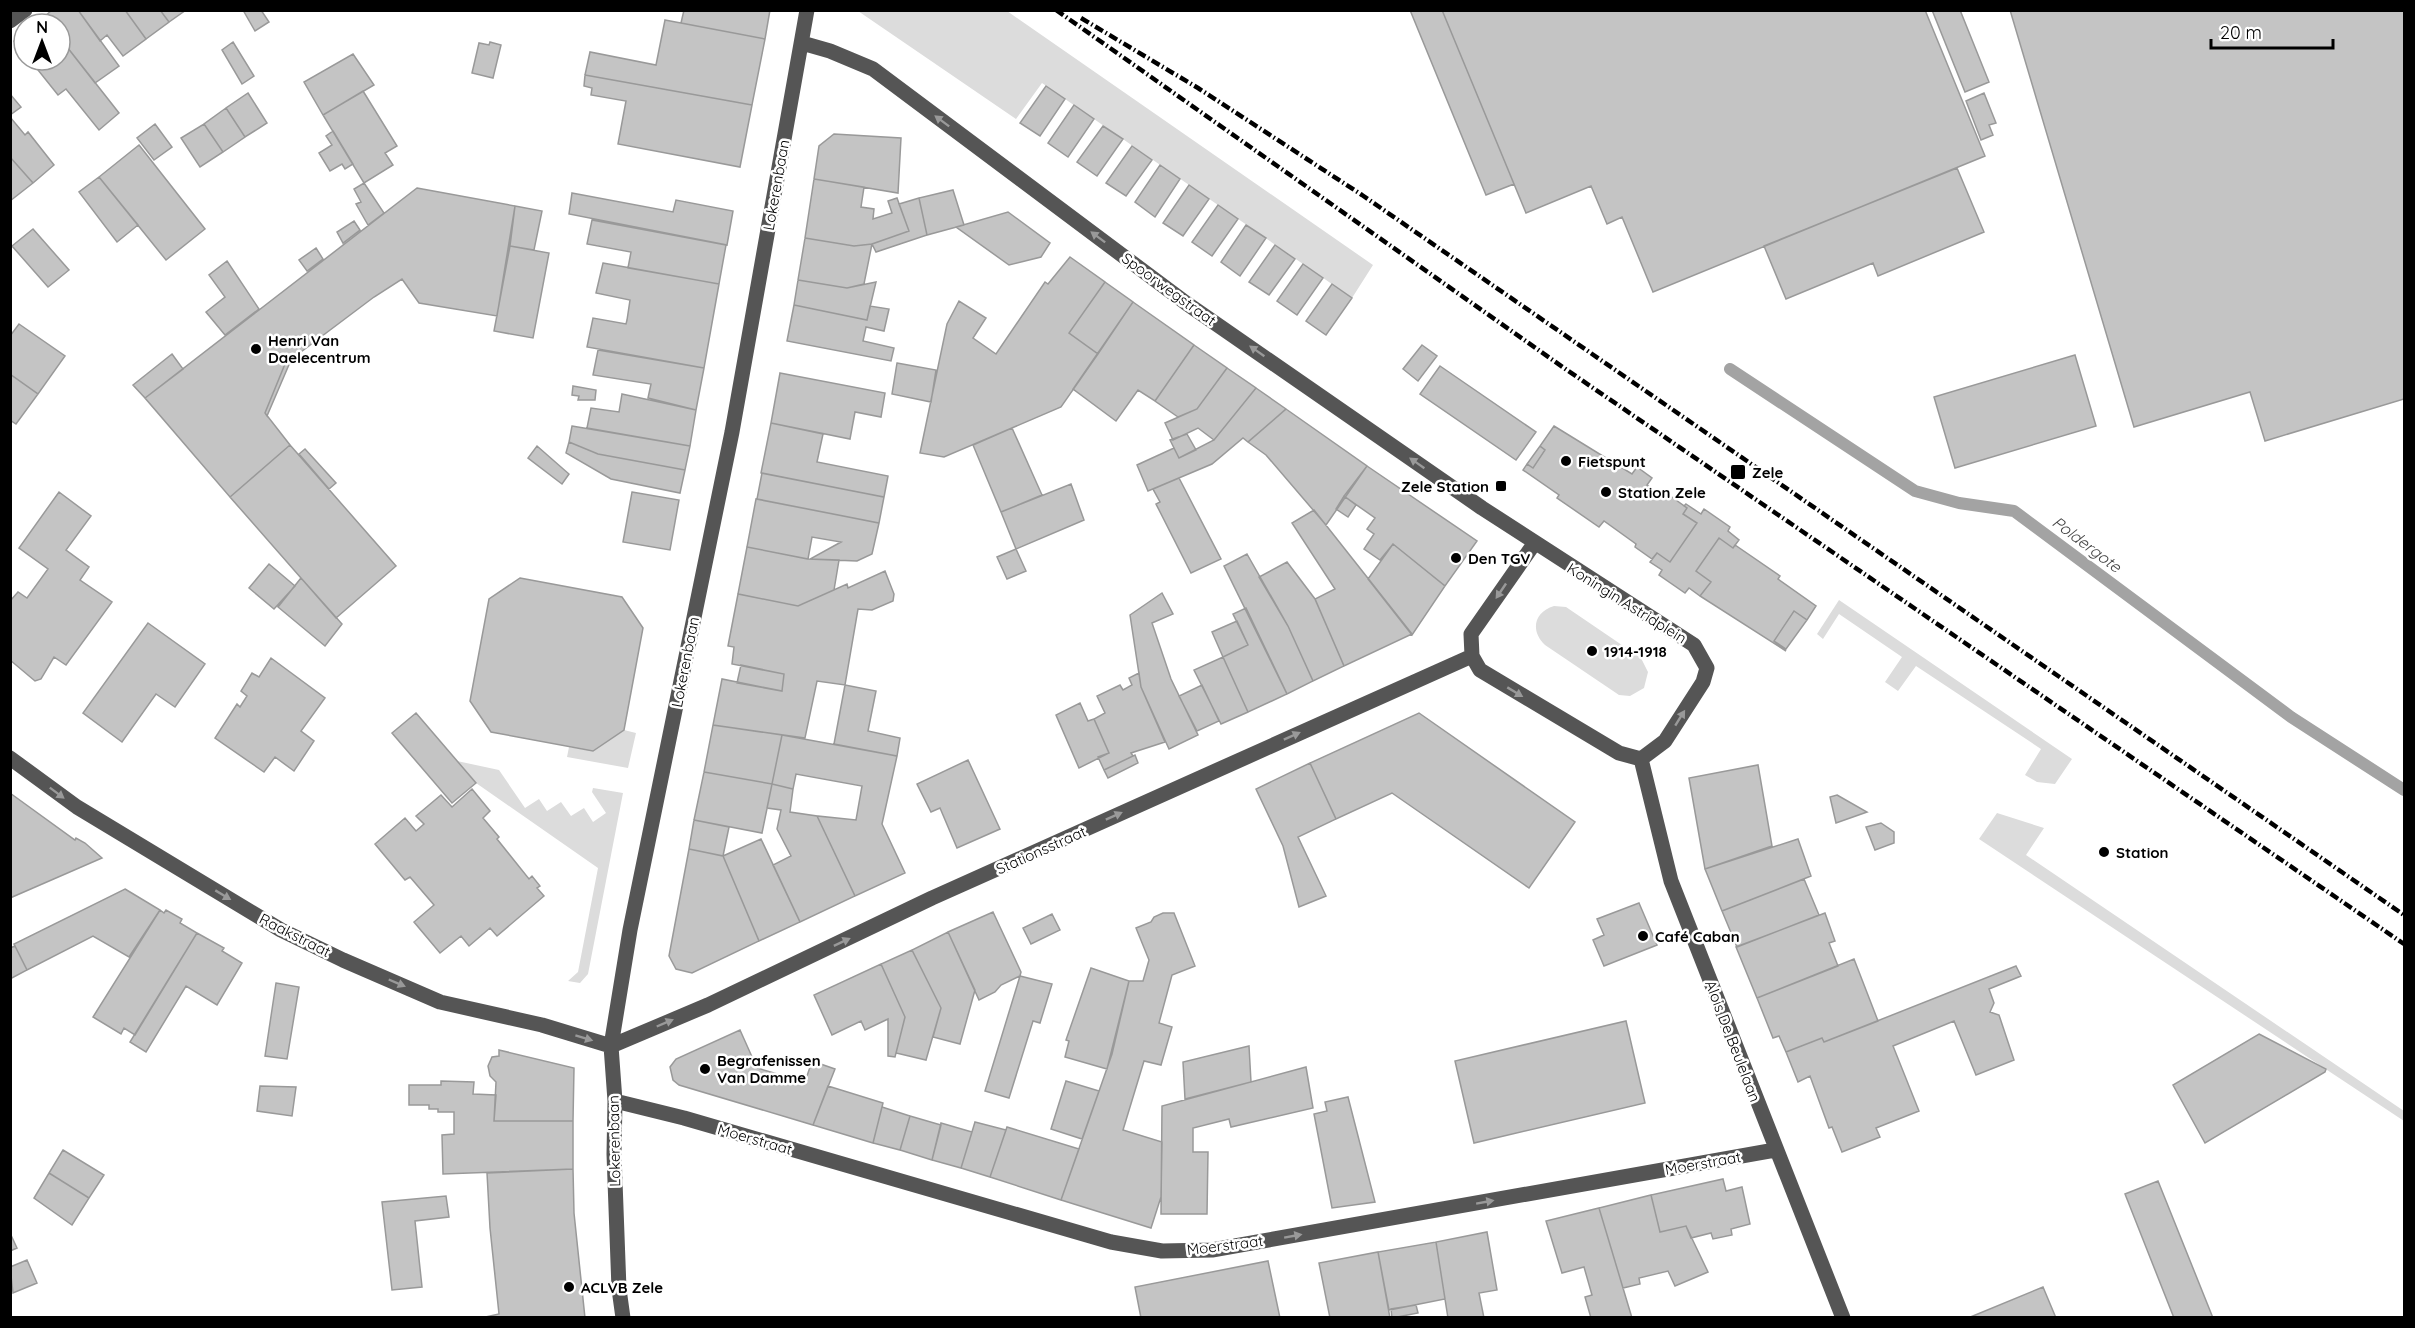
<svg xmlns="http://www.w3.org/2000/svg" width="2415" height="1328" font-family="Quicksand,sans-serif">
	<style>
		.green { fill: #dcdcdc }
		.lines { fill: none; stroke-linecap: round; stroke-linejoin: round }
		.stream { stroke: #a3a3a3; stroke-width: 12 }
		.building { fill: #c4c4c4; stroke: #999; stroke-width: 1.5 }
		.minor { stroke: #555; stroke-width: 15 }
		.rail { stroke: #000; stroke-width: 4.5; stroke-dasharray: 9 3 1.5 3; stroke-linecap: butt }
		.oneway { fill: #999 }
		.poi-dot { fill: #000; stroke: #fff; stroke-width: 2 }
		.labels { text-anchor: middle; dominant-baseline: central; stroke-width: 5; stroke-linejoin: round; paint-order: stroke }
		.street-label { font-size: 15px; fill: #000; stroke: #fff }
		.poi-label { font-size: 15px; font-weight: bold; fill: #000; stroke: #fff; text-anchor: start }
		.water-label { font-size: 16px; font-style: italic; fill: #444; stroke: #fff }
	</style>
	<rect width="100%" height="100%" fill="#fff"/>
	<path class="green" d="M858,11H1007L1373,265L1352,298L1042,83L1016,119Z
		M1839,600L2072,759L2055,784L2037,782L2025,775L2041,749L1916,666L1898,691L1885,682L1902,657L1839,614L1823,639L1817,634Z
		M1554,606L1566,607L1641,658L1648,672L1644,688L1630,696L1619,695L1545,645C1530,631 1534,612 1554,606Z
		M624,730L636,733L628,768L567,757L569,747L593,751Z
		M457,761L499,770L525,808L539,799L547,811L561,802L571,816L584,808L593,822L606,813L592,792L593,788L623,793L588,974L580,983L568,981L578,972L598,868L476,783Z
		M1997,813L2044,828L2026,855L2404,1111V1121L1979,839Z"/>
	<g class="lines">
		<path class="stream" d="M1730,369L1915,491L1959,503L2014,511L2291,717L2404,790"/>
	</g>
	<path class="building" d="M52,10H78L119,66L95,83L60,38V24H49L44,17Z
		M78,10H125L146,39L123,56L107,35L100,41Z
		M125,10H160L169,22L146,39Z
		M160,10H186L169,22Z
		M243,10H261L269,22L255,31Z
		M684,10H770L765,39L681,23Z
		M1410,10H1442L1514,184L1486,195Z
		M1442,10H1925L1985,156L1653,292L1622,217L1607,224L1591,186L1526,213Z
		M1932,10H1960L1989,82L1965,92Z
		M2010,10H2404V399L2265,441L2250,392L2134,427Z
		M665,20L765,39L752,105L585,75L590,52L656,65Z
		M24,33V53L14,41Z
		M60,38L119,113L99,130L66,89L58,95L30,60H60Z
		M233,42L254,76L242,84L222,50Z
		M490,42L501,45L493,78L472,73L479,43L489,45Z
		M353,54L374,85L323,115L304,82Z
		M585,75L752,105L740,167L618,144L626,101L591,95L592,88L584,86Z
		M1046,86L1065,99L1040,136L1020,123Z
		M363,91L397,146L385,153L393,165L364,183L323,115Z
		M248,93L267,123L245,137L226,108Z
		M1984,93L1996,123L1989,125L1993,135L1981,140L1966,101Z
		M10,94L21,107L10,115Z
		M1074,105L1094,119L1068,157L1048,143Z
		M226,108L245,137L223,152L204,124Z
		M10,117L25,135L28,132L54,165L33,183L10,157Z
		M155,124L172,147L154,160L137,138Z
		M204,124L223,152L200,167L181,138Z
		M1103,126L1123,139L1097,176L1077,162Z
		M333,131L353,164L345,169L342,164L330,171L319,153L332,145L326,136Z
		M834,134L901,138L898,193L814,179L819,146Z
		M139,145L205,229L166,260L99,177Z
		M1132,146L1152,160L1126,196L1106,183Z
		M10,157L33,183L10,201Z
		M1160,165L1180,179L1155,217L1135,202Z
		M1957,168L1984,232L1878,276L1873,263L1786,299L1764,246Z
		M99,177L138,225L117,242L79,192Z
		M814,179L864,187L861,207L874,209L873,219L892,213L888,201L897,198L909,231L872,244L854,246L805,238Z
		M364,183L384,213L368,225L356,204L361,202L354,189Z
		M1189,185L1209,199L1183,236L1163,223Z
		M417,188L515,206L497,316L419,303L402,279L374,297L285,364L265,413L290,445L230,497L145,398Z
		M953,190L964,225L927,235L919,198Z
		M572,193L673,212L676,200L733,211L727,245L569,214Z
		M919,198L927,235L876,252L872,244L909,231L899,204Z
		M1218,205L1238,219L1212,256L1192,242Z
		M515,206L542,211L534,250L510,246Z
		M1008,212L1050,243L1041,257L1009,265L956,227Z
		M592,220L726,245L719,284L628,268L631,252L587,244Z
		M354,221L360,230L343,243L337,232Z
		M1246,225L1266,238L1240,276L1221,262Z
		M33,229L69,270L48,287L12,246Z
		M805,238L854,246L872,244L864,284L847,288L798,280Z
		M1275,245L1295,259L1269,295L1249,282Z
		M510,246L549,253L533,338L494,331Z
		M316,248L323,259L307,271L299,260Z
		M1070,257L1105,282L1069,333L1098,354L1061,407L944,457L920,453L947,324L959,301L986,318L973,338L996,354L1045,282L1048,284Z
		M227,261L259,309L225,335L206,312L225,297L209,275Z
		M603,263L719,284L704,368L587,347L593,318L626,324L627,320L630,300L596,293Z
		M1303,264L1323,278L1297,315L1277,301Z
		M798,280L847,288L876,282L867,320L794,305Z
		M1105,282L1133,302L1098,354L1069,333Z
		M1332,284L1352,298L1326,335L1306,321Z
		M1133,302L1194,345L1155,401L1138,390L1116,421L1073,389Z
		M794,305L867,320L870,306L889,309L884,331L866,327L863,341L894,348L891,361L787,341Z
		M19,324L65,356L38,394L10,374V336Z
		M1194,345L1227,368L1197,409L1178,417L1155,401Z
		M1422,345L1437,356L1418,381L1403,369Z
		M598,350L704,368L696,410L648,398L651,384L593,375Z
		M172,354L183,369L145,398L133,385Z
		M2075,355L2096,426L1955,468L1934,397Z
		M291,360L267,416L265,413L285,364Z
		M897,363L936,370L931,402L892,394Z
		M1440,366L1536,432L1516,460L1420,394Z
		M1227,368L1256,388L1214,440L1198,428L1173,440L1165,423L1197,409Z
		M780,373L885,393L881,417L855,412L850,439L771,423Z
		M10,374L38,394L16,424L10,420Z
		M573,386L596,390L595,400H578L579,396L572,395Z
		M1256,388L1286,409L1248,442L1243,438L1212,464L1148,491L1137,465L1174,448L1179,458L1214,440Z
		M622,394L696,410L690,446L587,428L591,408L619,412Z
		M1286,409L1367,466L1326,525L1266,455L1248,442Z
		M771,423L823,434L817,462L888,476L884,497L761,473Z
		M572,426L690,446L685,470L598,454L569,442Z
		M1554,426L1632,474L1637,467L1652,478L1647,485L1667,499L1669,495L1687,508L1683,514L1697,523L1670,562L1657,553L1652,559L1635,547L1636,544L1604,521L1599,527L1557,498L1559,495L1523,470L1527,464L1533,468L1545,450L1540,446Z
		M1012,428L1042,495L1001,512L973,445Z
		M1187,434L1196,450L1179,458L1170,440Z
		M569,442L598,454L685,470L680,493L611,479L566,453Z
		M290,445L396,566L336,618L230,497Z
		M537,446L569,474L562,484L528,458Z
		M1540,446L1545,450L1533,468L1527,464Z
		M305,449L336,483L329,489L299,454Z
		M1367,466L1477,541L1445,586L1393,544L1380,560L1364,549L1374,534L1367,529L1375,518L1344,496Z
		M762,473L884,497L879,523L757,499Z
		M1179,478L1221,559L1191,573L1156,504L1160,502L1153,489Z
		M1071,484L1084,520L1016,549L1001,512Z
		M59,492L91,516L66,550L89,567L80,580L112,602L66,665L54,657L41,679L35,681L10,660V601L18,592L27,598L48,569L19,548Z
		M632,492L679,500L670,550L623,542Z
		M1344,496L1356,505L1348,517L1336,509Z
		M756,499L879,523L872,554L857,561L810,559L841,542L812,537L808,559L747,547Z
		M1686,504L1701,514L1704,509L1730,527L1728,531L1739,540L1733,548L1719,538L1696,571L1711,582L1700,596L1689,588L1685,593L1659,575L1662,570L1650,562L1657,553L1670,562L1697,523L1683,514L1687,508L1684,506Z
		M1314,510L1412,634L1344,666L1315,599L1335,589L1292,523Z
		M1719,538L1733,548L1735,545L1780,576L1778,579L1816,606L1807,620L1794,611L1774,641L1786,651L1700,596L1711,582L1696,571Z
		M1393,544L1445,586L1412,635L1368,579Z
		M747,547L808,559L839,560L834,590L798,606L738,594Z
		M1016,549L1026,571L1007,579L997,557Z
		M1247,554L1288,626L1313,681L1287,694L1224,566Z
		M1287,562L1315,599L1344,666L1313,681L1288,626L1259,577Z
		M269,564L295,586L274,609L249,588Z
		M885,571L894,594L893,601L872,610L858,609L845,685L817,681L805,738L713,725L722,679L782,691L784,674L732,664L734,647L728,646L738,594L798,606L847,584L848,588Z
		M301,578L342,624L325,646L278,607Z
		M520,578L622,597L643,628L624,730L593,751L491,732L470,701L489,599Z
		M1162,593L1173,614L1152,623L1171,679L1198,735L1169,749L1141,687L1130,615Z
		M1246,608L1287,694L1248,712L1223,657L1248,645L1233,614Z
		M1794,611L1807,620L1786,649L1774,641Z
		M1237,621L1248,645L1223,657L1212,632Z
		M148,623L205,664L175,707L156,694L122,742L83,713Z
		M1223,657L1248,712L1221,724L1194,670Z
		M271,658L325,698L301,731L314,741L294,771L275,757L264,772L215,738L237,704L240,707L247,696L241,691L252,673L259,677Z
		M741,665L784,674L782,691L737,683Z
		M1139,673L1141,687L1165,742L1131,753L1133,756L1104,770L1098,757L1109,753L1094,719L1105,713L1097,696L1120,685L1123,690L1132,685L1129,678Z
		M845,685L876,691L868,731L900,738L897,756L834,744Z
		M1202,685L1219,721L1197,731L1179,696Z
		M1080,703L1088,721L1094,719L1109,753L1079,768L1056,715Z
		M416,713L476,783L452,803L392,733Z
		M1419,713L1575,822L1529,888L1392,793L1336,819L1310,763Z
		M713,725L782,735L772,784L704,772Z
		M782,735L897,756L882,824L905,873L855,896L817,816L856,820L862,786L796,774L793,789L772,784Z
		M1135,755L1138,763L1108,778L1104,770Z
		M968,760L1000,829L957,848L940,808L931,812L917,784Z
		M1310,763L1336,819L1298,837L1326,896L1299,907L1283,846L1256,789Z
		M1758,765L1772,846L1705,869L1689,778Z
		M704,772L772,784L762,833L694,820Z
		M772,784L793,789L790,812L817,816L855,896L800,922L773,865L791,856L777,829L781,810L767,808Z
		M472,789L490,811L483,818L499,837L497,839L529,879L532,876L540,886L537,888L544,896L497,936L490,928L469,946L461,936L440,953L414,922L434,905L410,877L405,880L375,844L405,818L416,831L424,824L416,816L441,795L452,807Z
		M10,793L75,840L76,838L85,843L102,858L10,898Z
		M1837,795L1867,812L1836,823L1830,797Z
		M694,820L729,827L723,856L689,849Z
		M1881,823L1894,832V843L1875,850L1866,827Z
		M761,839L800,922L759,941L723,856Z
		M1798,839L1811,876L1722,911L1705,869Z
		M689,849L723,856L759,941L692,973L676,969L669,956Z
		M1804,879L1819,915L1737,947L1722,911Z
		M125,889L160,910L129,957L93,936L27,970L14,944Z
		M1639,903L1657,945L1604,966L1593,940L1604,935L1597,919Z
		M160,910L164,913L166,910L182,919L180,923L197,933L135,1035L124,1028L121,1034L93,1017Z
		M993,912L1021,972L1020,976L1001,985L995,992L979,1000L948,932Z
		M1163,913H1174L1195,966L1172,975L1159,1023L1172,1027L1161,1065L1144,1061L1123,1130L1162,1142L1161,1197L1151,1228L1061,1200L1112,1054L1129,981H1143L1149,960L1136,928L1151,922L1154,917Z
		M1825,913L1835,941L1829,943L1838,966L1757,998L1736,947Z
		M1052,914L1060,930L1031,944L1023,928Z
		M948,932L975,990L960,1044L933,1037L941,1008L912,950Z
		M197,933L224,948L222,951L242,963L217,1005L186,986L146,1052L130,1042Z
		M15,946L27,970L10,979V948Z
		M912,950L941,1008L926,1060L896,1053L905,1017L881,964Z
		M1854,959L1878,1021L1824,1042L1822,1038L1786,1052L1779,1036L1773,1038L1757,998Z
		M881,964L905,1017L895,1057L888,1056V1019L865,1030L861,1021L832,1035L814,995Z
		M2016,966L2021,976L1989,989L1994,1003L1990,1012L1999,1015L2014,1060L1976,1075L1954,1021L1893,1046L1919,1111L1876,1128L1880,1137L1842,1152L1832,1127L1829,1128L1810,1076L1798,1082L1786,1052L1822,1038L1824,1042Z
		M1091,968L1129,981L1107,1069L1065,1057L1069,1041L1066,1040Z
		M1020,976L1052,984L1040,1023L1033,1021L1009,1098L985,1091Z
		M276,983L299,987L287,1059L265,1056Z
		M1626,1021L1645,1103L1474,1143L1455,1061Z
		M740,1030L757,1068L805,1082L812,1061L835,1069L813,1125L679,1085L673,1080L670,1067L676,1059Z
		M2259,1034L2326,1069L2325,1072L2205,1143L2173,1085Z
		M1249,1046L1251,1082L1185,1099L1183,1062Z
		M499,1050L574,1068L573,1121H494L496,1082L490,1076L488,1066L492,1057L499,1056Z
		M1306,1067L1313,1108L1231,1127L1229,1119L1193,1128V1152H1208L1207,1214H1161L1162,1106Z
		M441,1081L474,1082L473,1094L496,1095L494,1121H573V1169L443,1174L442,1135L454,1134V1112H438V1109H429V1105H409V1085H441Z
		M1066,1081L1099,1091L1082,1139L1051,1129Z
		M260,1086L296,1087L292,1116L257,1111Z
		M828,1086L883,1103L873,1143L813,1125Z
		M1348,1097L1375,1202L1332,1208L1314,1114L1327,1111L1325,1102Z
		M882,1107L910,1116L900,1150L873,1143Z
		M910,1116L941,1125L932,1160L900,1150Z
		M975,1122L1006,1130L990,1177L961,1168Z
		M941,1123L972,1132L961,1168L932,1160Z
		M1007,1127L1079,1149L1061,1200L990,1177Z
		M63,1150L104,1175L89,1198L49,1173Z
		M573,1169L574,1213L585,1318H481L499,1314L490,1228L487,1173Z
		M49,1173L89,1198L72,1225L34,1198Z
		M1723,1179L1726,1191L1742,1187L1750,1224L1731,1229L1732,1235L1713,1239L1711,1233L1691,1238L1686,1226L1660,1232L1651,1195Z
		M2158,1181L2213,1318H2174L2125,1194Z
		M1651,1195L1660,1232L1686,1226L1708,1272L1675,1286L1668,1271L1639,1278L1640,1284L1623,1288L1599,1208Z
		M446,1196L449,1217L415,1221L422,1287L392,1290L382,1202Z
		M1599,1208L1632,1318H1591L1585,1297L1592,1295L1584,1267L1562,1273L1546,1221Z
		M1487,1232L1497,1290L1479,1293L1484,1318H1448L1436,1242Z
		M10,1233L17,1248L10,1251Z
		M1436,1242L1445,1299L1389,1310L1378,1252Z
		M1378,1252L1390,1318H1330L1319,1263Z
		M27,1260L37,1283L13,1293L10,1267Z
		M1268,1261L1280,1318H1141L1135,1287Z
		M2043,1287L2056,1318H1968Z
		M1416,1305L1418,1313L1392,1318L1391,1309Z"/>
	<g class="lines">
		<path class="minor" d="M10,21L25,10
			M802,43L830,51L873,69L1186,303L1482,508L1694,645L1707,668L1703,682L1665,741L1641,759
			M1534,544L1471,634L1472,656L1480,670L1619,753L1641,759
			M10,758L77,807L281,930L343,960L440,1002L542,1025L611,1046
			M1641,759L1671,881L1843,1318
			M611,1046L708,1005L932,898L1472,656
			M615,1101L684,1118L1111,1242L1162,1251L1212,1250L1775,1150
			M623,1318L619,1289L614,1154L615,1101L611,1046L630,930L732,432L807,10"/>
		<path class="rail" d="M1056,10L1564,368L2404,944
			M1081,18L1198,88L1362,195L2404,915"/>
	</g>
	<defs><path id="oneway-solid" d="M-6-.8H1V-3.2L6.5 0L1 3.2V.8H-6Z" transform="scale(1.5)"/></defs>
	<g class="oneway">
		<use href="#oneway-solid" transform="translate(942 121) rotate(-143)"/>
		<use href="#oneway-solid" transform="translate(1098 237) rotate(-143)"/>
		<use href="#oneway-solid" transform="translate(1257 351) rotate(-145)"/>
		<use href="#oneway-solid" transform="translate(1417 463) rotate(-145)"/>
		<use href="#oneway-solid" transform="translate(1501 591) rotate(124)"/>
		<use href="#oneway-solid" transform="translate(1515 692) rotate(31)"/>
		<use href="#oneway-solid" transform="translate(1680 718) rotate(-58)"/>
		<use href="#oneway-solid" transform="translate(1292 736) rotate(-24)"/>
		<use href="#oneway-solid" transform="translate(57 793) rotate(37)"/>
		<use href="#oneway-solid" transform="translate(1114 816) rotate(-24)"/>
		<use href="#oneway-solid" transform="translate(223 895) rotate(31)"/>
		<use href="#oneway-solid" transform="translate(842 942) rotate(-25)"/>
		<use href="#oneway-solid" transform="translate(397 983) rotate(23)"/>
		<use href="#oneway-solid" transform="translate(665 1023) rotate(-23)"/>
		<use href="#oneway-solid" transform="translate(584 1038) rotate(17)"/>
		<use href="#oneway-solid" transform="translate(1485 1202) rotate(-10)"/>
		<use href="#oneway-solid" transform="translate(1293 1236) rotate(-10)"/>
	</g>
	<g class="poi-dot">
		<circle cx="256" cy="349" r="6"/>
		<circle cx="1566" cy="461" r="6"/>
		<rect x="1730" y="464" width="16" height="16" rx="3"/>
		<rect x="1495" y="480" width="12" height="12" rx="3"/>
		<circle cx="1606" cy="492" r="6"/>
		<circle cx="1456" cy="558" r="6"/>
		<circle cx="1592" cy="651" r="6"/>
		<circle cx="2104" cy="852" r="6"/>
		<circle cx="1643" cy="936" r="6"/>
		<circle cx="705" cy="1069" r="6"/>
		<circle cx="569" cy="1287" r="6"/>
	</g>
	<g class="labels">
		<g class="street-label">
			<text transform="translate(776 185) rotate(-80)">Lokerenbaan</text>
			<text transform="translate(1169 289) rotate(36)">Spoorwegstraat</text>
			<text transform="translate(1627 603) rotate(32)">Koningin Astridplein</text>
			<text transform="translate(685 662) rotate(-79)">Lokerenbaan</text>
			<text transform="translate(1041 850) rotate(-24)">Stationsstraat</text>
			<text transform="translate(295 935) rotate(27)">Raakstraat</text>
			<text transform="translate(1733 1041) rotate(69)">Alois De Beulelaan</text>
			<text transform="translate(755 1139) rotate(16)">Moerstraat</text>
			<text transform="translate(614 1141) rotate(-91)">Lokerenbaan</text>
			<text transform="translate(1703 1163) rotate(-10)">Moerstraat</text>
			<text transform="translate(1225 1245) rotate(-7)">Moerstraat</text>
		</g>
		<g class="poi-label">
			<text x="268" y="340">Henri Van<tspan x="268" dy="17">Daelecentrum</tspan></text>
			<text x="1578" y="461">Fietspunt</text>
			<text x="1752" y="472">Zele</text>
			<text x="1489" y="486" text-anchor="end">Zele Station</text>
			<text x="1618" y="492">Station Zele</text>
			<text x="1468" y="558">Den TGV</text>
			<text x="1604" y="651">1914-1918</text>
			<text x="2116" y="852">Station</text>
			<text x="1655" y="936">Café Caban</text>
			<text x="717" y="1060">Begrafenissen<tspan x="717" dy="17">Van Damme</tspan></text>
			<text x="581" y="1287">ACLVB Zele</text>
		</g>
		<g class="water-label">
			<text transform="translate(2087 544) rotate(37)">Poldergote</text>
		</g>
	</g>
	<rect width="2415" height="1328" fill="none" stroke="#000000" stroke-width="24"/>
	<g transform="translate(42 42)"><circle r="28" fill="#ffffff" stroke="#999999" stroke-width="1.5"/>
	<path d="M0-4.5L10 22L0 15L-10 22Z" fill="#000000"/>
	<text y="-9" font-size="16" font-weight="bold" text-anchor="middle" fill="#000000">N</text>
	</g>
	<path d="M2211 39v9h122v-9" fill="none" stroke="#000000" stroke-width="3"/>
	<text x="2220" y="39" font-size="18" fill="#000000" stroke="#ffffff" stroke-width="4.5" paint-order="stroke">20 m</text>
</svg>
